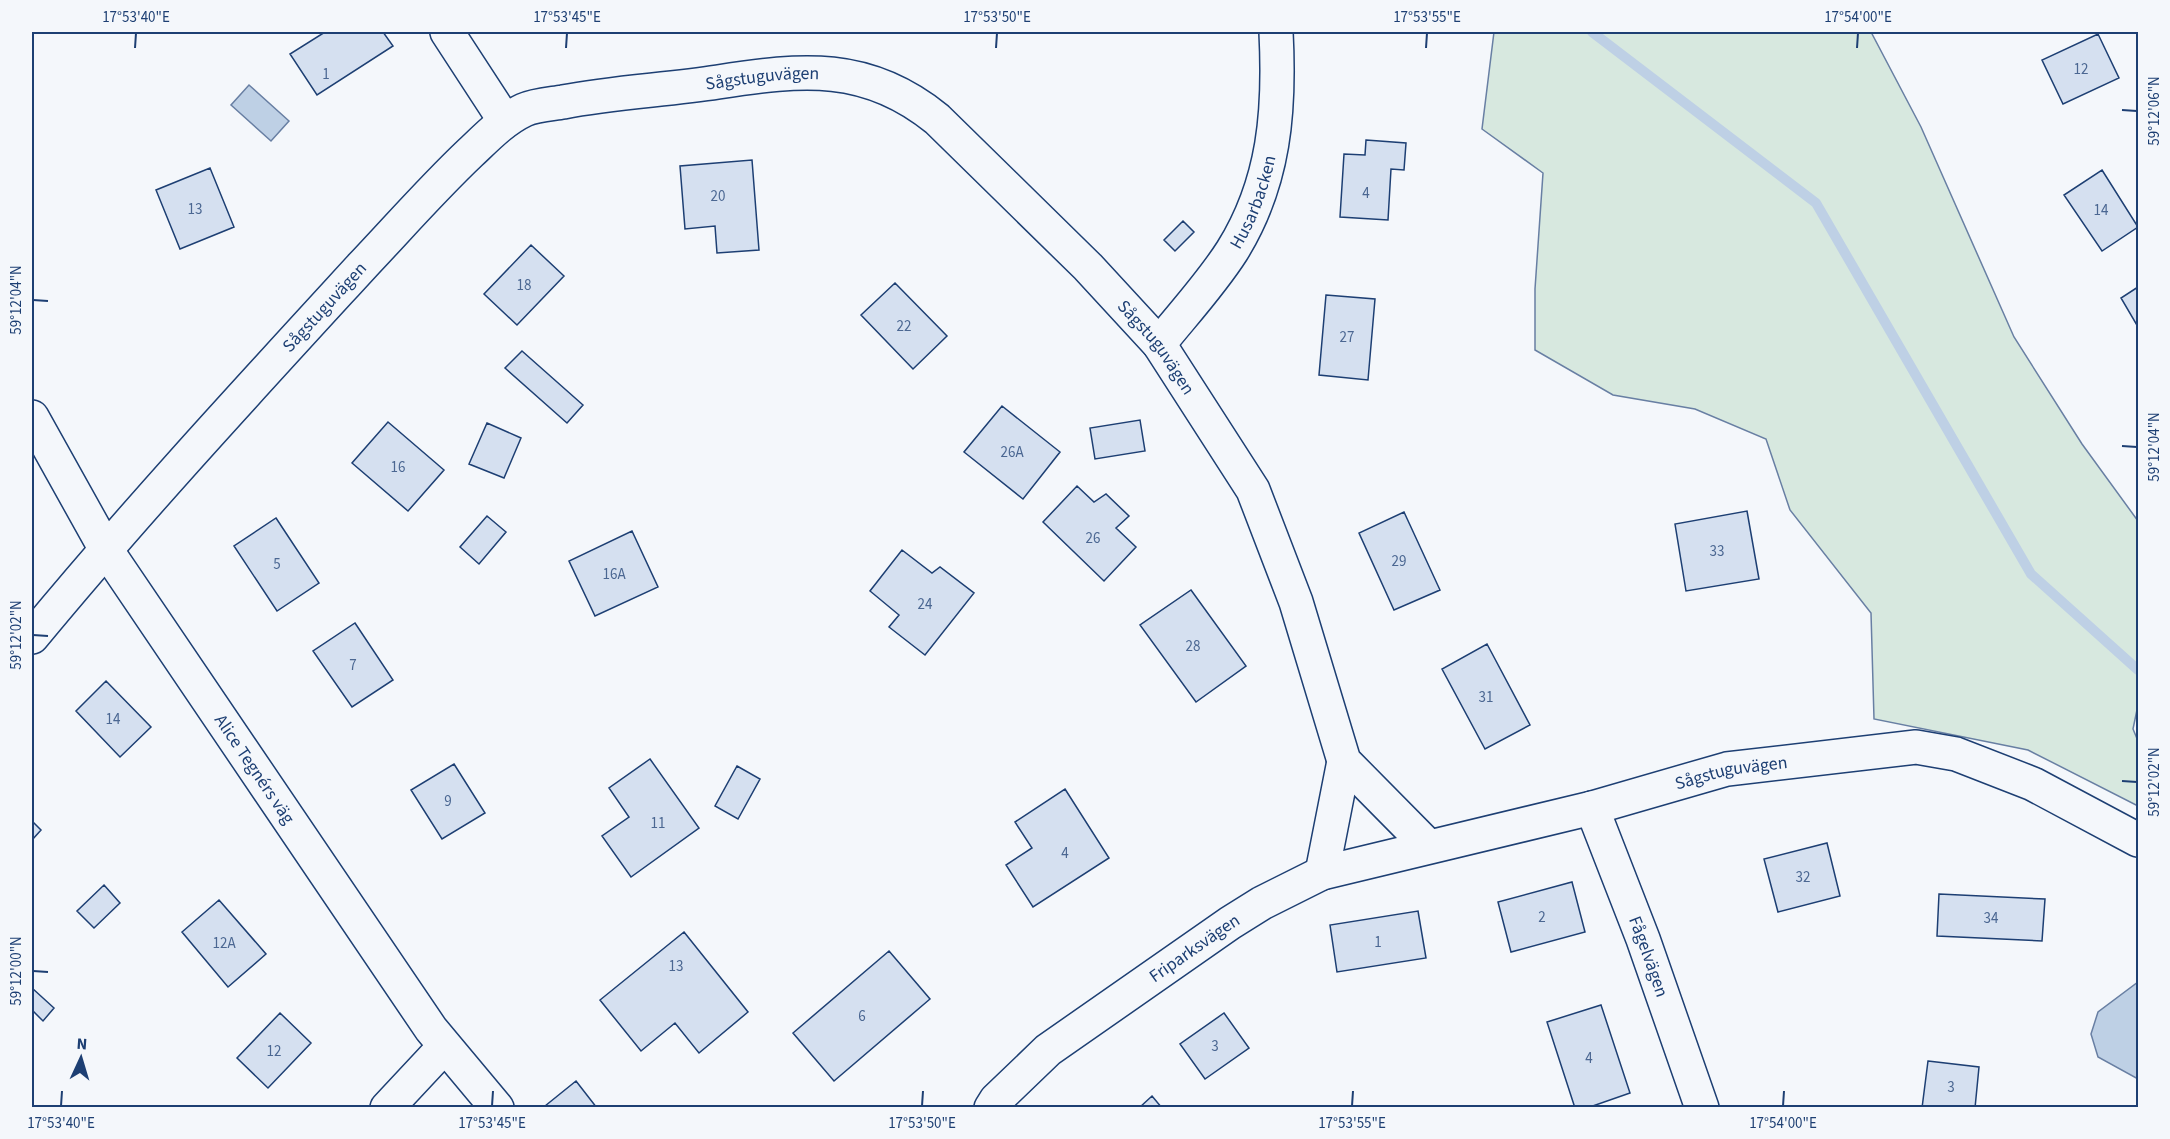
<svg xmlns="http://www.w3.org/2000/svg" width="2170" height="1139" font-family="'Source Sans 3',sans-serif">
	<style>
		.green { fill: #d7e8df; stroke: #687fa3; stroke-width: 1.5 }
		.water { fill: #bed0e5; stroke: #687fa3; stroke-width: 1.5 }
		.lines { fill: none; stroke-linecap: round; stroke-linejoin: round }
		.stream { stroke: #bed0e5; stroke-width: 10 }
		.building { fill: #d5e0f0; stroke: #1d3f73; stroke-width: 1.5 }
		.minor-casing { stroke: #1d3f73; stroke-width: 36 }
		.minor { stroke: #f4f7fb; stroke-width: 33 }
		.ticks { fill: none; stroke: #1d3f73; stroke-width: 2 }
		.labels { text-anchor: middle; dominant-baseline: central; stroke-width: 4.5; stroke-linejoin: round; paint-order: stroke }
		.number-label { font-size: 15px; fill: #4b6792 }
		.street-label { font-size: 18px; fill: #1d3f73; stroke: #f4f7fb }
		.neatline { fill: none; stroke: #1d3f73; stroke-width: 2 }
		.ticks-label { font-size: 15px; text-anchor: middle; fill: #1d3f73 }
	</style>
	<rect width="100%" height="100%" fill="#f4f7fb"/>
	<path class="green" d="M1494,32H1871L1921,127L2014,337L2082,444L2138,521V705L2133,729L2138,741V806L2028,750L1874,719L1871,613L1790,510L1766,439L1695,409L1613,395L1535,350V289L1543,173L1482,129Z"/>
	<path class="water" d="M249,85L289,121L271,141L231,105Z
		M2138,982V1079L2098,1057L2091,1034L2098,1012Z"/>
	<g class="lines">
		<path class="stream" d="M1592,32L1816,203L2031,574L2138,670"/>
	</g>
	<path class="building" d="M325,32H383L393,46L317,95L290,54Z
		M2098,34L2119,78L2063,104L2042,60Z
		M1366,140L1406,143L1404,170L1391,169L1388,220L1340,217L1344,154L1365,155Z
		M752,160L759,250L717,253L715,226L685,229L680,166Z
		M210,168L234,227L180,249L156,190Z
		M2102,170L2138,227L2102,251L2064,195Z
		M1183,221L1194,232L1175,251L1164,240Z
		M531,245L564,276L517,325L484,294Z
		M895,283L947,336L913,369L861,315Z
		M2138,287V327L2121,298Z
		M1326,295L1375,299L1368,380L1319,375Z
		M522,351L583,405L567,423L505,368Z
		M1002,406L1060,452L1023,499L964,452Z
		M1140,420L1145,451L1095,459L1090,428Z
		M388,422L444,470L408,511L352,463Z
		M487,423L521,438L504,478L469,464Z
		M1077,486L1094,502L1106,494L1129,516L1116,528L1136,547L1104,581L1043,522Z
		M1747,511L1759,579L1686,591L1675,524Z
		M1404,512L1440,590L1394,610L1359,533Z
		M487,516L506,532L479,564L460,547Z
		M276,518L319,583L277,611L234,546Z
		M632,531L658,587L595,616L569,561Z
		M902,550L932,573L940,567L974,593L925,655L889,627L899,615L870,591Z
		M1191,590L1246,666L1196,702L1140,625Z
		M355,623L393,680L352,707L313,651Z
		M1487,644L1530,725L1485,749L1442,669Z
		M106,681L151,727L120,757L76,711Z
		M650,759L699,828L631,877L602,836L629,817L609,788Z
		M454,764L485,813L442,839L411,790Z
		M737,766L760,779L738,819L715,806Z
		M1065,789L1109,858L1033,907L1006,865L1032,848L1015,822Z
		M32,821L41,830L32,840Z
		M1827,843L1840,896L1778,912L1764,859Z
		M1572,882L1585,932L1511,952L1498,902Z
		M104,885L120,903L94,928L77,911Z
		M1939,894L2045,899L2042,941L1937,936Z
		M219,900L266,954L228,987L182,932Z
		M1418,911L1426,958L1337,972L1330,925Z
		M684,932L748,1012L699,1053L675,1023L641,1051L600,1000Z
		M889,951L930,999L834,1081L793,1033Z
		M32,988L54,1008L43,1021L32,1010Z
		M1601,1005L1630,1093L1587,1108H1575L1547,1022Z
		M280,1013L311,1043L268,1088L237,1058Z
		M1224,1013L1249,1048L1205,1079L1180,1044Z
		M1928,1061L1979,1067L1975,1108H1922Z
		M576,1081L597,1108H547L545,1106Z
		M1152,1096L1162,1108H1139Z"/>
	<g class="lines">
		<g class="minor-casing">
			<g id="minor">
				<path d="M447,32L505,121"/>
				<path id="s1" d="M1159,344C1183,314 1211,284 1232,251C1275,182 1280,110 1276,32"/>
				<path id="s2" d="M32,417L105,548L431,1029L497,1108"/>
				<path id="s3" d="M32,637C138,509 250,388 362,266C398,228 432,189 470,153C487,137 503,120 524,110C535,105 551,104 563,102C614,92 667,90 718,82C802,69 867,62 937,119L1088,267L1159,344L1253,490L1296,602L1344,761L1427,845"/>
				<path id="s4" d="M1592,808L1643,939L1702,1108"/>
				<path d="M1322,873L1344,761"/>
				<path d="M387,1108L444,1047"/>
				<path id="s5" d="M991,1108L996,1100L1048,1050L1230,923L1262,903L1322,873L1592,808L1727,769L1916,747L1956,754L2033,784L2138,840"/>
			</g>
		</g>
		<use href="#minor" class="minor"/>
	</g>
	<path class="ticks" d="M135,48L136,33M566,48L567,33M996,48L997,33M1426,48L1427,33M1857,48L1858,33M2122,110L2137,111M33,300L48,301M2122,446L2137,447M33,635L48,636M2122,781L2137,782M33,971L48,972M61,1106L62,1091M492,1106L493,1091M922,1106L923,1091M1352,1106L1353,1091M1783,1106L1784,1091"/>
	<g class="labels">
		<g class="number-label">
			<text x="2081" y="69">12</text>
			<text x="326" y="74">1</text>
			<text x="1366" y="193">4</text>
			<text x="718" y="196">20</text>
			<text x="195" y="209">13</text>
			<text x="2101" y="210">14</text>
			<text x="524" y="285">18</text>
			<text x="904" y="326">22</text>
			<text x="1347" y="337">27</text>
			<text x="1012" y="452">26A</text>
			<text x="398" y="467">16</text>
			<text x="1093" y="538">26</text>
			<text x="1717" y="551">33</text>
			<text x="1399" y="561">29</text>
			<text x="277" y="564">5</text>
			<text x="614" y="574">16A</text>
			<text x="925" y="604">24</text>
			<text x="1193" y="646">28</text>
			<text x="353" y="665">7</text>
			<text x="1486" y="697">31</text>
			<text x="113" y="719">14</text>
			<text x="448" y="801">9</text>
			<text x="658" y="823">11</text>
			<text x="1065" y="853">4</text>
			<text x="1803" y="877">32</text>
			<text x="1542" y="917">2</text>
			<text x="1991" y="918">34</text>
			<text x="1378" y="942">1</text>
			<text x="224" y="943">12A</text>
			<text x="676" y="966">13</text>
			<text x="862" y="1016">6</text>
			<text x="1215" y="1046">3</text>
			<text x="274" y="1051">12</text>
			<text x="1589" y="1058">4</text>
			<text x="1951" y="1087">3</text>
		</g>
		<g class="street-label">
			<text stroke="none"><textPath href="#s3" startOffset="963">Sågstuguvägen</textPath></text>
			<text stroke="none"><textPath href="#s1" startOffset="172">Husarbacken</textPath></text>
			<text stroke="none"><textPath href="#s3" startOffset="441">Sågstuguvägen</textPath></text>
			<text stroke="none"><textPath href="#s3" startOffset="1466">Sågstuguvägen</textPath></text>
			<text stroke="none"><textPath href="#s2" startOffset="417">Alice Tegnérs väg</textPath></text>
			<text stroke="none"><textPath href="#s5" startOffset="830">Sågstuguvägen</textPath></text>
			<text stroke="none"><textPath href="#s5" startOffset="260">Friparksvägen</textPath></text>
			<text stroke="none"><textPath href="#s4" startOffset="159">Fågelvägen</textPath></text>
		</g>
	</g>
	<rect width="2170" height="1139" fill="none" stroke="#f4f7fb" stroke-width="66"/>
	<g transform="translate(81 1058) rotate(4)" stroke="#f4f7fb" stroke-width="4.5" paint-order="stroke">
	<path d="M0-4.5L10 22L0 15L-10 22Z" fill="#1d3f73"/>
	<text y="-9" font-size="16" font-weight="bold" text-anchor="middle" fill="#1d3f73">N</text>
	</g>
	<rect x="33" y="33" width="2104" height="1073" class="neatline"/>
	<g class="ticks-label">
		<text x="136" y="22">17°53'40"E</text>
		<text x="567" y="22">17°53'45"E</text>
		<text x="997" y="22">17°53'50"E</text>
		<text x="1427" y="22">17°53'55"E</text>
		<text x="1858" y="22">17°54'00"E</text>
		<text transform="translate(2154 111) rotate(-90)" y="5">59°12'06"N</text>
		<text transform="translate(16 300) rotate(-90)" y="5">59°12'04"N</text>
		<text transform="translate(2154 447) rotate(-90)" y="5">59°12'04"N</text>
		<text transform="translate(16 635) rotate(-90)" y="5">59°12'02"N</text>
		<text transform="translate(2154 782) rotate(-90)" y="5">59°12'02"N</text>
		<text transform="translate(16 971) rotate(-90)" y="5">59°12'00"N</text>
		<text x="61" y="1128">17°53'40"E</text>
		<text x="492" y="1128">17°53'45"E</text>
		<text x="922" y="1128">17°53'50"E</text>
		<text x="1352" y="1128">17°53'55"E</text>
		<text x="1783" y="1128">17°54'00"E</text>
	</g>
</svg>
